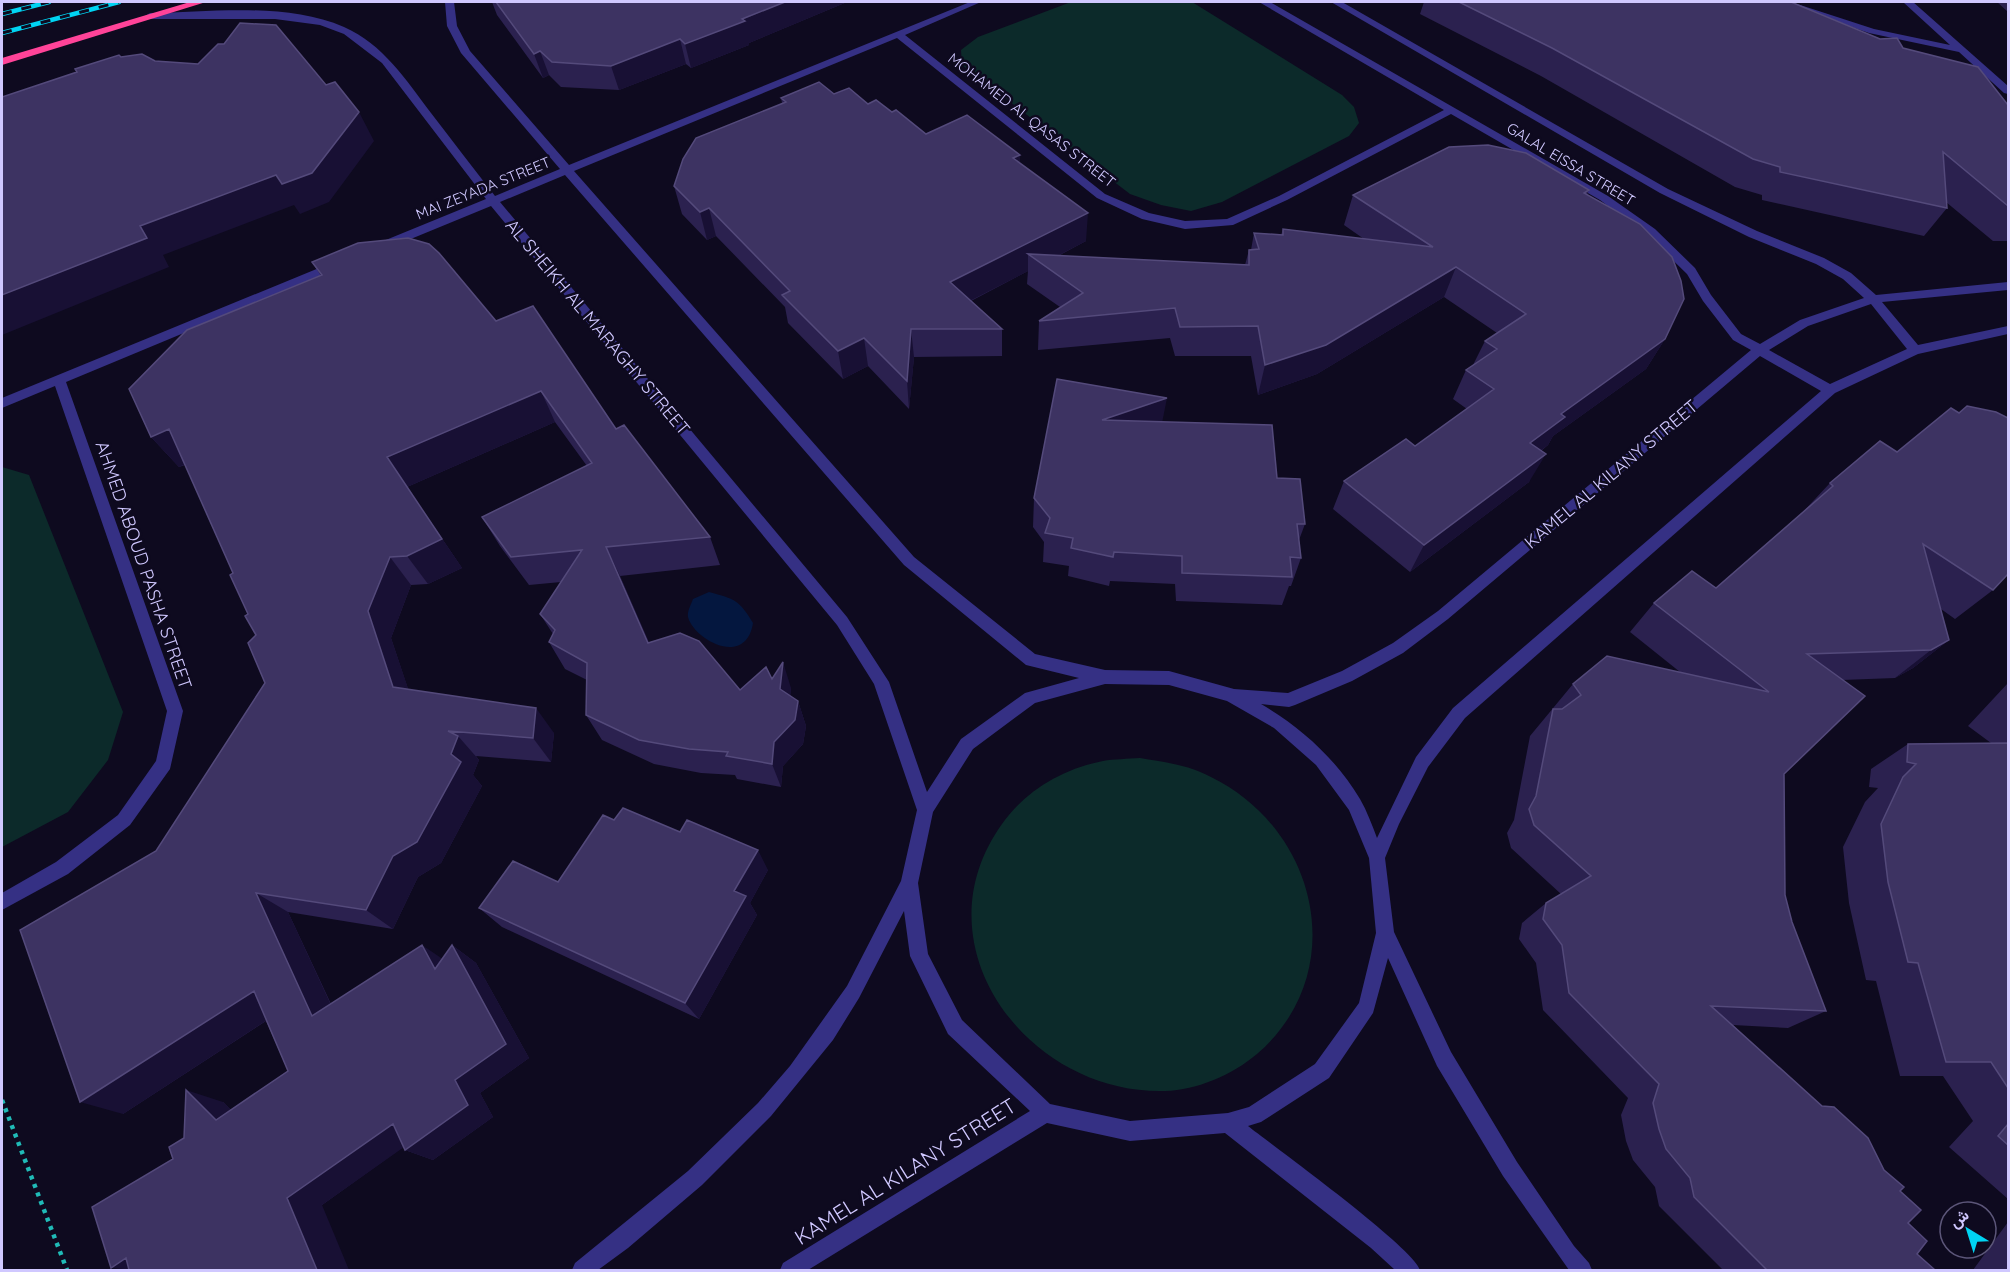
<svg xmlns="http://www.w3.org/2000/svg" width="2010" height="1272" font-family="Quicksand,Vazirmatn,sans-serif">
	<style>
		.green { fill: #0c2a2a }
		.water { fill: #04173f }
		.lines { fill: none; stroke-linecap: round; stroke-linejoin: round }
		.path { stroke: #20bbb7; stroke-width: 4.5; stroke-dasharray: 4 5; stroke-linecap: butt }
		.street { fill: #353084; fill-rule: evenodd }
		.highway { fill: #ff4398; fill-rule: evenodd }
		.rail-casing { stroke: #00d4f3; stroke-width: 4.5 }
		.rail { stroke: #0e0a1f; stroke-width: 3; stroke-dasharray: 10; stroke-linecap: butt }
		.wall { fill: #2b214f }
		.shaded-wall { fill: #181034 }
		.building { fill: #3d3362; stroke: #544a7b; stroke-width: 1.5 }
		.labels { text-anchor: middle; dominant-baseline: central; stroke-width: 5; stroke-linejoin: round; paint-order: stroke }
		.far-street-label { font-size: 15px; fill: #d0c8ff; stroke: #0e0a1f }
		.street-label { font-size: 18px; fill: #d0c8ff; stroke: #0e0a1f }
		.near-street-label { font-size: 21px; fill: #d0c8ff; stroke: #0e0a1f }
	</style>
	<rect width="100%" height="100%" fill="#0e0a1f"/>
	<path class="green" d="M1071,2H1192L1342,95L1354,107L1359,123L1349,136L1222,202L1191,211L1161,205L1130,194L962,65L961,50L978,37Z
		M2,467L29,475L123,712L108,760L68,812L2,847Z
		M1140,758C1164,762 1189,765 1211,777C1319,830 1351,973 1257,1054C1232,1075 1197,1090 1165,1091C1028,1095 915,945 1002,824C1025,791 1062,769 1103,761C1114,759 1128,759 1140,758Z"/>
	<path class="water" d="M709,592C735,599 739,600 753,623C746,668 694,640 688,617C687,611 691,605 693,599Z"/>
	<g class="lines">
		<path class="path" d="M2,1100L67,1270"/>
		<path class="street" d="M445,2H454L457,26L470,51L569,165L970,2H981L905,35L1105,194L1149,213L1185,221L1227,219L1279,196L1444,110L1259,2H1270L1608,196L1655,229L1695,268L1711,295L1741,334L1760,344L1800,320L1864,298L1843,279L1816,264L1749,237L1660,193L1331,2H1342L1668,189L1757,231L1824,258L1851,273L1876,295L2008,282V290L1882,302L1918,345L2008,326V334L1918,354L1835,393L1465,718L1428,767L1399,824L1385,858L1394,932L1451,1052L1517,1162L1574,1246L1589,1263L1592,1270H1569L1503,1176L1437,1066L1388,958L1373,1013L1329,1078L1261,1122L1248,1126C1276,1148 1413,1247 1420,1270H1395L1371,1248L1225,1133L1130,1141L1047,1123L808,1270H780L783,1263L1030,1111L948,1034L910,956L904,911L859,998L833,1040L771,1116L702,1185L628,1248L598,1270H572L575,1263L688,1171L758,1103L790,1066L847,986L901,881L917,810L874,684L837,625L491,206L384,250H376V244L486,199L382,63L344,34L320,25L275,19H150L145,16L150,13C212,12 286,2 344,27C383,44 406,80 431,113C452,140 473,168 495,196L560,169L461,53L447,26ZM897,38L1097,198L1142,219L1185,229L1233,225L1287,200L1451,114L1600,200L1647,235L1687,274L1703,301L1733,340L1751,350L1438,611L1393,643L1342,671L1288,693L1234,689L1169,671L1105,670L1035,654L914,557L574,171ZM565,175L904,565L1026,665L1079,678L1025,693L961,739L927,792L889,682L847,617L500,202ZM1871,304L1907,349L1830,384L1769,350L1808,326ZM1760,356L1821,391L1453,708L1416,757L1377,838C1372,825 1367,811 1360,799C1336,759 1301,727 1261,704L1289,707L1295,705L1352,681L1403,653L1448,619ZM1105,684L1169,685L1227,701L1274,728L1316,765L1349,810L1369,858L1376,933L1359,1003L1315,1064L1249,1107L1228,1113L1130,1121L1050,1104L962,1020L928,954L918,883L933,812L973,749L1035,703Z
			M1778,2H1791L1874,29L1950,45L1903,2H1913L2008,86V94L2004,93L1959,52L1869,33Z
			M336,261L342,265L340,268L66,382L183,711L170,769L130,825L68,874L2,910V893L56,862L118,815L156,761L167,711L55,386L2,408V398Z"/>
		<path class="highway" d="M190,2H206L2,65V58Z"/>
		<g class="rail-casing">
			<path id="rail" d="M2,14L49,2
				M2,33L119,2"/>
		</g>
		<use href="#rail" class="rail"/>
	</g>
	<path class="wall" d="M492,2H847L749,43V45L691,68L686,64L619,90L561,87L549,75L543,78L497,15Z
		M1424,2H1791L1903,48L2008,105V241H1993L1946,202L1947,208L1924,236L1762,200V195L1735,187L1541,76L1420,14Z
		M1997,2H2008V12Z
		M834,94L868,104L892,112L926,134L1020,155V163L1086,241L1058,256L1245,265L1249,250H1251L1254,233L1281,235L1283,229L1364,239L1344,225L1353,195L1589,190L1587,195L1665,339L1646,369L1553,436L1548,445L1541,451L1529,482L1410,572L1333,509L1344,481L1415,446L1467,409L1453,399L1466,370L1473,365L1485,341L1497,333L1444,297L1317,374L1258,395L1251,356H1175L1170,338L1038,350L1039,321L1060,307L1027,284L1028,271L971,301L1002,329V356L914,357L909,409L868,366L843,379L788,323L785,307L716,236L707,240L682,214L674,186L782,103L781,98Z
		M312,262L496,321L616,429L710,537L720,565L620,576L649,643L740,690L772,679L791,688L790,696L798,701L806,726L803,744L783,766L781,787L737,779L735,775L701,773L654,764L602,740L586,715L587,680L565,669L549,642L553,634L540,614L561,582L529,585L500,546L482,517L587,466L555,422L407,487L462,568L428,584L411,585L391,638L408,689L554,733L551,762L476,756L479,760L473,775L482,786L441,863L418,877L393,929L288,912L331,1004L442,959L452,945L476,963L529,1058L480,1093L493,1117L433,1160L405,1150L403,1147L322,1205L173,1159L184,1138L223,1102L231,1110L288,1071L266,1021L123,1114L156,851L265,683L256,635L233,573L185,465L179,467L151,437L321,276Z
		M1163,421L1277,478L1305,524L1299,540L1301,558L1291,586H1289L1282,605L1176,601L1175,584L1110,581L1109,586L1068,576L1069,566L1043,562L1044,542L1033,527L1034,498Z
		M1830,483L1993,590L1955,619L1941,609L1949,640L1913,668L1895,678L1842,680L1784,774L1785,895L1792,922L1826,1011L1788,1028L1733,1025L1884,1170L1900,1191L1917,1254L1935,1270H1723L1659,1206L1655,1187L1633,1160L1626,1141L1621,1115L1628,1098L1543,1010L1536,963L1519,939L1522,923L1546,903L1561,894L1511,848L1507,833L1514,820L1530,736L1573,684L1680,672L1630,632L1654,603L1716,588L1801,514Z
		M2008,683V1199L1949,1147L1973,1121L1943,1076H1900L1876,981L1866,980L1849,903L1843,847L1865,802L1878,788L1869,787L1871,769L1908,744L1991,743L1968,726Z
		M614,820L768,870L750,903L757,915L699,1019L502,927L479,908L558,882Z
		M2008,1222V1270H1973Z"/>
	<path class="shaded-wall" d="M785,2H847L749,43V45L691,68L685,44Z
		M680,39L686,64L619,90L611,66Z
		M540,51L549,75L543,78L534,54Z
		M359,112L374,141L329,202L300,214L294,205L163,255L169,267L2,335V295L140,226Z
		M1020,155V183L1013,158Z
		M709,208L716,236L707,240L700,212Z
		M1088,213L1086,241L1042,264L1028,254V271L952,310L950,282Z
		M1456,267L1444,297L1317,374L1258,395L1265,365Z
		M911,329L914,357L909,409L907,381Z
		M864,338L868,366L843,379L838,351Z
		M1665,339L1646,369L1553,436L1548,445L1514,471L1530,443L1561,414Z
		M541,391L555,422L407,487L462,568L428,584L407,556L387,457Z
		M1167,398L1161,428L1102,420Z
		M169,429L196,459L179,467L151,437Z
		M1546,454L1529,482L1410,572L1424,545Z
		M606,547L620,576L661,669L648,643Z
		M390,557L411,585L391,638L416,712L393,687L368,611Z
		M1949,640L1913,668L1895,678L1931,650Z
		M783,662L791,688L789,714L780,689Z
		M798,701L806,726L803,744L783,766L781,787L772,764L774,742Z
		M536,708L554,733L551,762L533,738Z
		M458,736L479,760L473,775L482,786L441,863L418,877L393,929L366,910L393,856L451,754Z
		M758,850L768,870L750,903L757,915L699,1019L685,1003L734,891Z
		M256,893L288,912L343,1031L312,1016Z
		M422,945L447,962L435,969Z
		M452,945L476,963L529,1058L480,1093L493,1117L433,1160L405,1150L455,1080Z
		M254,991L287,1007L123,1114L80,1102Z
		M186,1090L223,1102L253,1131L216,1120Z
		M393,1124L421,1135L322,1205L349,1270H317L287,1198Z
		M126,1258L137,1270L111,1268Z"/>
	<path class="building" d="M496,2H785L742,19L745,21L685,44L680,39L611,66L552,62L540,51L534,54Z
		M1459,2H1791L1880,39L1897,38L1903,48L1978,67L2008,105V206L1943,152L1947,208L1780,172V167L1753,159L1552,48Z
		M240,23L276,25L326,85L335,82L359,112L312,173L282,184L276,175L140,226L147,238L2,295V97L77,72L75,69L119,55L121,57L142,54L155,61L198,64L218,44H224Z
		M819,82L834,94L849,88L868,104L876,100L892,112L896,110L926,134L967,115L1020,155L1013,158L1088,213L950,282L1002,329H911L907,381L864,338L838,351L782,295L790,291L709,208L700,212L674,186L683,159L696,138L786,102L781,98Z
		M1488,145L1526,153L1589,190L1584,193L1640,224L1672,257L1681,281L1684,299L1665,339L1561,414L1565,417L1530,443L1546,454L1424,545L1344,481L1406,439L1415,446L1494,389L1466,370L1497,349L1485,341L1526,314L1456,267L1326,345L1265,365L1258,326L1180,327L1175,308L1039,321L1083,293L1028,254L1249,265V250L1259,249L1254,233L1283,235V229L1433,247L1353,195L1449,147Z
		M408,238L429,244L439,253L496,321L533,306L616,429L624,425L710,537L606,547L648,643L680,633L699,641L740,690L766,667L772,679L783,662L780,689L798,701L795,720L774,742L772,764L726,756L728,752L689,749L639,740L586,715L587,663L549,642L555,630L540,614L582,550L511,557L482,517L592,463L541,391L387,457L442,539L407,556L390,557L368,611L393,687L536,708L533,738L448,731L458,736L451,754L461,762L417,842L393,856L366,910L256,893L312,1016L422,945L435,969L452,945L506,1044L455,1080L468,1105L405,1150L393,1124L287,1198L317,1270H129L126,1258L111,1268L92,1207L173,1159L169,1147L184,1138L186,1090L216,1120L288,1071L254,991L80,1102L20,930L156,851L265,683L248,643L256,635L245,616L248,614L230,575L233,573L169,429L151,437L129,389L187,330L322,275L312,262L358,243Z
		M1057,379L1167,398L1102,420L1272,425L1277,478L1300,479L1305,524H1297L1301,558L1290,557L1292,577L1182,573V556L1114,552L1113,557L1071,548L1073,538L1045,533L1050,518L1034,498Z
		M1967,406L1996,412L2008,418V574L1993,590L1923,544L1949,640L1931,650L1807,654L1865,696L1784,774L1785,895L1792,922L1826,1011L1711,1006L1822,1106L1834,1107L1868,1138L1884,1170L1904,1187L1900,1191L1921,1210L1908,1223L1927,1241L1917,1254L1935,1270H1767L1694,1197L1690,1178L1666,1149L1659,1129L1653,1103L1659,1084L1569,993L1562,945L1543,919L1546,903L1591,876L1534,825L1529,809L1536,796L1553,709H1562L1581,695L1573,684L1607,656L1769,692L1654,603L1692,571L1716,588L1833,486L1830,483L1880,441L1897,452L1951,408L1959,413Z
		M2008,743V1088L1991,1062H1946L1918,963L1908,962L1888,882L1881,824L1903,777L1916,764L1907,762L1908,744Z
		M623,808L680,832L687,820L758,850L734,891L746,896L685,1003L479,908L513,861L558,882L603,815L614,820Z
		M2008,1124V1145L1998,1136Z"/>
	<g class="labels">
		<g class="far-street-label">
			<text transform="translate(1032 120) rotate(38)">MOHAMED AL QASAS STREET</text>
			<text transform="translate(1571 164) rotate(31)">GALAL EISSA STREET</text>
			<text transform="translate(483 188) rotate(-22)">MAI ZEYADA STREET</text>
		</g>
		<g class="street-label">
			<text transform="translate(598 327) rotate(50)">AL SHEIKH AL MARAGHY STREET</text>
			<text transform="translate(1611 474) rotate(-40)">KAMEL AL KILANY STREET</text>
			<text transform="translate(144 565) rotate(71)">AHMED ABOUD PASHA STREET</text>
		</g>
		<g class="near-street-label">
			<text transform="translate(905 1171) rotate(-32)">KAMEL AL KILANY STREET</text>
		</g>
	</g>
	<rect width="2010" height="1272" fill="none" stroke="#d0c8ff" stroke-width="6"/>
	<g transform="translate(1968 1230) rotate(322)"><circle r="28" fill="#0e0a1f" stroke="#5c5679" stroke-width="1.5"/>
	<path d="M0-4.5L10 22L0 15L-10 22Z" fill="#00d4f3"/>
	<text y="-9" font-size="16" font-weight="bold" text-anchor="middle" fill="#d0c8ff">ش</text>
	</g>
</svg>
